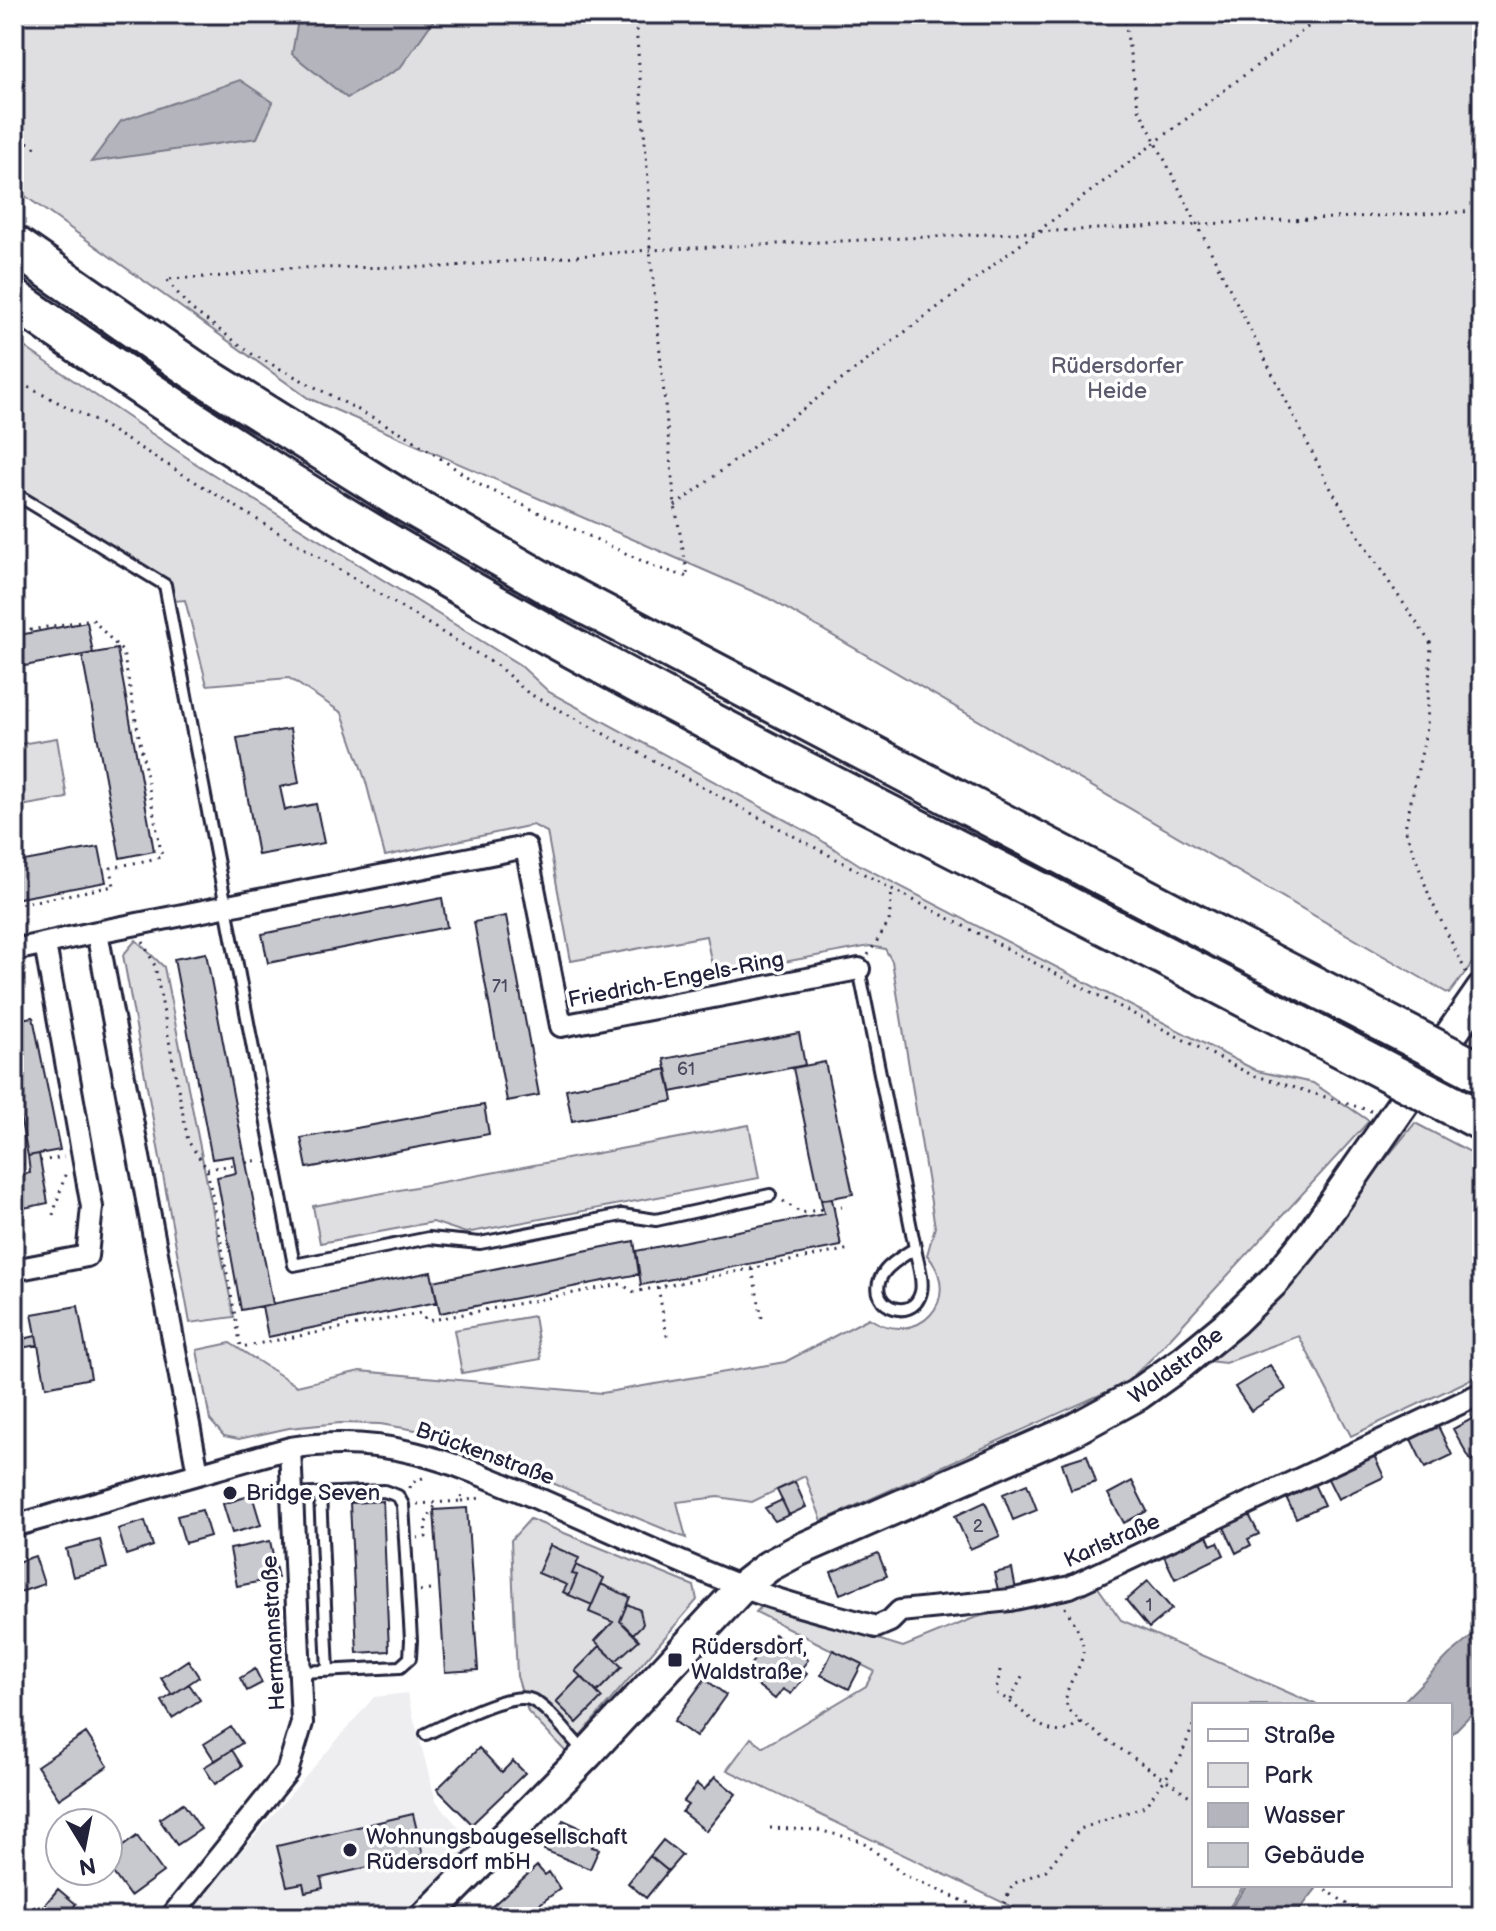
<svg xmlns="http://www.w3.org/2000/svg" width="1496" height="1931" font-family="'Balsamiq Sans',sans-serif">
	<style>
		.built { fill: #eeeef1 }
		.green { fill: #dfdfe2; stroke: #80808e; stroke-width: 2 }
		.water { fill: #b4b4bc; stroke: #7a7a88; stroke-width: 2 }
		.building { fill: #c8c8cf; stroke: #22223b; stroke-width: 2 }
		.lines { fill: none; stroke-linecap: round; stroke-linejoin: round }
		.lane-casing { stroke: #22223b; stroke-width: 16 }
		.street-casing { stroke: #22223b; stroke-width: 26 }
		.secondary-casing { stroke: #22223b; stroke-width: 36 }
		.highway-casing { stroke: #22223b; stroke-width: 44 }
		.path { stroke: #22223b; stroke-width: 3; stroke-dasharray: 2 6; stroke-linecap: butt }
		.lane { stroke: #fff; stroke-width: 10 }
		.street { stroke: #fff; stroke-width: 20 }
		.secondary { stroke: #fff; stroke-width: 30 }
		.highway { stroke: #fff; stroke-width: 38 }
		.highway-bridge-casing { stroke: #22223b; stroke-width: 44; stroke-linecap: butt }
		.path-bridge { stroke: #22223b; stroke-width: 3; stroke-dasharray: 2 6; stroke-linecap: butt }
		.highway-bridge { stroke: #fff; stroke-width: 38 }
		.poi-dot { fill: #22223b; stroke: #fff; stroke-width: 3 }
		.labels { text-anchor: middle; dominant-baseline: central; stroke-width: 7; stroke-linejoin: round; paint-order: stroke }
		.number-label { font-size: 18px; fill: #4c4c60 }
		.park-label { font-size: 22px; fill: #5b5b6d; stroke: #fff }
		.street-label { font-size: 22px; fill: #22223b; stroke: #fff }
		.poi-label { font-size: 22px; fill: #22223b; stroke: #fff; text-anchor: start }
	</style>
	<rect width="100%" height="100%" fill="#fff"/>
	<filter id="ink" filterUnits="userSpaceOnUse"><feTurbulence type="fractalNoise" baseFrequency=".0125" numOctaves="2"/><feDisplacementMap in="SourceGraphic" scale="16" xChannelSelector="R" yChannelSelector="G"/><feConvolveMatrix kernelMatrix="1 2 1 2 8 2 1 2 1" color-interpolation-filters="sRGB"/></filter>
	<g filter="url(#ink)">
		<path class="built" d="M407,1693L436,1801L473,1844L401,1917H185L374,1697Z"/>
		<path class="green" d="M14,14H1482V950L1449,994L768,598L308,398L14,188Z
			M14,340L198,465L520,665L549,692L813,835L863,867L1257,1071L1313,1083L1369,1121L1152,1358L1126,1383L822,1521L805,1476L752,1502L718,1497L677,1502L686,1538L428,1432L380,1424L340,1423L289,1428L239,1439L224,1436L210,1420L197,1350L230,1343L297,1386L360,1371L602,1393L785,1362L869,1318C917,1350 965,1299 927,1255L935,1227L892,961L885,949L870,946L714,975L706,936L571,961L547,832L533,825L385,856L366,782L342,713L289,678L207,685L185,600L174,601L157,574L18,488L14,477Z
			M57,738L67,798L15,807L14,745Z
			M136,940L164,967L234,1317L190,1323L123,955Z
			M1415,1123L1482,1158V1374L1351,1436L1299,1336L1225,1363L1199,1360L1273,1296Z
			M749,1125L759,1178L466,1233L433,1222L320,1243L313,1206Z
			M534,1316L541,1359L462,1373L454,1330Z
			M530,1519L694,1586L697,1600L566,1752L528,1712L517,1676L511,1540Z
			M1097,1586L1121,1620L1317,1705H1194V1885H1244L1223,1917H1033L727,1770L751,1738L763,1747L866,1686L874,1671L756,1612L764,1604L903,1647L974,1618Z"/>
		<path class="water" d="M299,14H438L400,68L347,98L292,54Z
			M240,80L273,102L257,138L91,162L121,121Z
			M1482,1628V1703L1450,1736V1705H1400L1449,1655Z
			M1247,1885H1319L1294,1917H1225Z"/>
		<path class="building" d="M87,622L93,653L14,668V636Z
			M117,649L154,851L120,858L82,655Z
			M290,729L299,783L280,787L285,810L316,804L324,843L258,855L237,738Z
			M99,847L106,882L14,899V863Z
			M442,898L447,927L268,963L262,934Z
			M506,916L539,1095L507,1101L474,922Z
			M206,953L273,1304L241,1310L217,1177L236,1173L233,1156L212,1159L174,959Z
			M33,1017L60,1150L28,1156L14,1087V1020Z
			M799,1033L805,1065L671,1092L664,1059Z
			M825,1062L853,1194L821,1200L793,1068Z
			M667,1069L673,1101L572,1121L566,1089Z
			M484,1105L489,1134L307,1168L301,1138Z
			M39,1154L48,1203L14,1210V1176L30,1173L28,1156Z
			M832,1199L841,1246L641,1285L636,1251L824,1214L821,1200Z
			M634,1241L639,1274L440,1313L433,1281Z
			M431,1272L437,1302L268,1337L262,1306Z
			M78,1306L91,1378L46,1387L32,1314Z
			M36,1336L38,1345L14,1349V1341Z
			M14,1358L22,1402L14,1403Z
			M1270,1365L1286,1389L1251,1411L1235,1387Z
			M1479,1415L1482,1421V1455L1471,1461L1453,1429Z
			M1436,1422L1452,1455L1425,1468L1409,1435Z
			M1373,1453L1384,1477L1338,1499L1326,1475Z
			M1087,1455L1096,1482L1071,1490L1062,1463Z
			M1132,1481L1147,1511L1124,1523L1108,1494Z
			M795,1482L806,1507L789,1515L777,1490Z
			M1313,1482L1324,1505L1296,1518L1285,1495Z
			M1027,1484L1037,1510L1013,1520L1003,1494Z
			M252,1495L261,1525L232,1533L223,1504Z
			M782,1500L789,1515L775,1521L765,1508Z
			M383,1501L389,1651L357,1653L350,1503Z
			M985,1502L1000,1536L970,1549L955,1516Z
			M467,1508L478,1670L445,1672L434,1510Z
			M202,1510L210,1536L185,1543L177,1516Z
			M1248,1513L1259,1534L1248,1539L1251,1545L1236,1553L1223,1525Z
			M145,1521L153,1546L126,1555L118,1529Z
			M1206,1533L1211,1545L1218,1542L1224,1555L1175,1579L1163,1554Z
			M100,1540L107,1568L73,1577L66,1549Z
			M270,1541L278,1578L237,1586L230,1549Z
			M550,1545L579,1558L572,1574L577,1575L569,1595L563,1592L567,1585L538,1573Z
			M878,1553L887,1576L840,1594L831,1572Z
			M35,1556L44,1584L14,1594V1563Z
			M576,1565L604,1578L592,1605L569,1595L577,1575L572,1574Z
			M1012,1569L1016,1590L999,1594L994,1573Z
			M1148,1581L1172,1609L1149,1628L1126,1600Z
			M601,1584L630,1597L620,1621L639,1640L616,1661L595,1641L613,1622L589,1612Z
			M627,1604L640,1610L643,1624L633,1634L620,1621Z
			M774,1634L808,1660L801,1669L807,1674L791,1694L783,1689L775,1699L743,1674Z
			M600,1646L622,1667L597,1692L575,1671Z
			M833,1650L862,1664L849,1689L821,1675Z
			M188,1660L199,1677L172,1695L161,1678Z
			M255,1669L262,1683L247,1691L240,1678Z
			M581,1676L602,1698L577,1723L556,1702Z
			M705,1679L726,1695L696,1737L674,1721Z
			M189,1684L200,1700L172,1718L162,1701Z
			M231,1727L242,1743L215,1761L204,1744Z
			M86,1733L108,1766L59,1799L37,1766Z
			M479,1748L502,1772L513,1761L525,1773L472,1824L437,1789Z
			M232,1750L242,1766L215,1784L204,1767Z
			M715,1777L736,1794L706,1831L682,1812L688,1805L683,1802L697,1784L704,1790Z
			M183,1803L201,1829L177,1845L159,1819Z
			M413,1814L423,1855L408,1858L410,1866L391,1870L390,1862L321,1878L323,1888L305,1892L303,1883L287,1886L277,1846Z
			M563,1820L597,1835L592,1847L599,1849L590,1869L544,1850L551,1833L556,1836Z
			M137,1836L163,1872L130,1896L108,1866V1857Z
			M663,1840L682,1855L668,1871L650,1856Z
			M650,1856L668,1871L646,1898L628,1883Z
			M537,1866L545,1875L549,1872L560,1889L522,1917H508L489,1909Z
			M58,1889L76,1904L65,1917H40L37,1914Z"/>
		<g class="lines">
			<g class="lane-casing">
				<path id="lane" d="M14,493L165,585L294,1265L429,1238L480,1243L622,1215L656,1220L770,1195
					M859,969L915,1248C905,1255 892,1262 885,1271C860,1303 912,1327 921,1292C924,1279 917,1261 915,1248
					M320,1494L328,1671
					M292,1495L384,1491L398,1496L403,1505L411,1640L410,1658L400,1667L301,1672
					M426,1734C448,1724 510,1690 532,1700C550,1709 571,1739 586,1753"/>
			</g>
			<g class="street-casing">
				<path id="street" d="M14,950L97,932
					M14,1270L87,1256L92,1207L45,944
					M198,1473L97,932L526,847L561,1026L859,969
					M14,1526L290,1448C389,1433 452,1462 541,1500C608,1529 674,1561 742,1587C785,1604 831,1614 876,1627L890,1621L900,1611L1010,1600L1070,1587L1482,1393
					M171,1917L287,1772L302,1723L290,1448"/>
			</g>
			<g class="secondary-casing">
				<g id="secondary">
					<path id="s1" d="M426,1917L587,1754L742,1587L769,1566L797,1551L1073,1430L1137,1395L1183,1362L1233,1321L1276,1279L1311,1236L1482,990"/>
				</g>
			</g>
			<g class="highway-casing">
				<path id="highway" d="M14,245L194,370L395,496L556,589L1219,937
					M14,299C132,381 252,462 376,536C643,695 924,831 1200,974"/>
			</g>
			<path class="path" d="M635,14L649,193L650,250L675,506L688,577L655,567L478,484L406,435L252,354L190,308L166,279L226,276L280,268L441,267L650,250L1482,211
				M1124,14L1138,107L1327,482L1366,548L1431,644L1427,728L1405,828L1430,898L1467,974
				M14,133L36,148
				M14,380L99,423L499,667L528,693L892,889L1250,1074L1371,1111
				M675,506L1325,14
				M14,633L92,619L123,652L162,857L111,868L114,886L14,905
				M143,942L155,966L188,1141L207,1169L241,1347L420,1313L427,1321L621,1284L634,1292L850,1249
				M868,955L889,922L892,889
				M40,1161L64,1157
				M246,1163L258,1160
				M14,1166L29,1163
				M207,1169L234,1165
				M783,1201L801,1213L823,1209
				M833,1208L842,1207
				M53,1215L66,1172
				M752,1269L762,1318
				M658,1287L667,1336
				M410,1488L411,1483L425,1477
				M461,1501L481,1498
				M417,1504L461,1501L462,1489
				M417,1538L426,1537L425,1524L436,1504
				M420,1591L430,1590
				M1000,1670L996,1693C1016,1702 1042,1736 1063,1731C1069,1730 1076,1725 1081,1722C1078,1718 1070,1712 1068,1708C1059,1687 1086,1668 1083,1647C1081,1632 1072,1619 1064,1606
				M1011,1700L1023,1674
				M770,1828L818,1830L862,1841L904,1875L998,1916L1013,1884L1046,1870L1080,1829L1145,1806L1180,1759L1194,1723
				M1319,1885L1366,1917
				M204,1917L209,1902"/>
			<use href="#lane" class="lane"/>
			<use href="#street" class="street"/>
			<use href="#secondary" class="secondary"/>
			<use href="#highway" class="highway"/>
			<g class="highway-bridge-casing">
				<path id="highway-bridge" d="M1219,937L1482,1073
					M1200,974L1482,1121"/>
			</g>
			<path class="path-bridge" d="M1081,1722L1194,1799"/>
			<use href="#highway-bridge" class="highway-bridge"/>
		</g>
	</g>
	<g class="poi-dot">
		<circle cx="230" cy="1493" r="8"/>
		<rect x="667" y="1652" width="16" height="16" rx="4"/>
		<circle cx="350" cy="1850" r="8"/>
	</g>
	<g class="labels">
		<g class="number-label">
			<text x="500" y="986">71</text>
			<text x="686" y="1069">61</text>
			<text x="978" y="1526">2</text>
			<text x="1149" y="1605">1</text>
		</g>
		<g class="park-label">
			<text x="1117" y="366">Rüdersdorfer<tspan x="1117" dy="25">Heide</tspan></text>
		</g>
		<g class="street-label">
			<text transform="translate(676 980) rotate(-11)">Friedrich-Engels-Ring</text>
			<text stroke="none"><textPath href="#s1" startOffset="946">Waldstraße</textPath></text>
			<text transform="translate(485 1454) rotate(20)">Brückenstraße</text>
			<text transform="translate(1112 1541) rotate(-24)">Karlstraße</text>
			<text transform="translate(274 1633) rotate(-93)">Hermannstraße</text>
		</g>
		<g class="poi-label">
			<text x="246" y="1493">Bridge Seven</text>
			<text x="691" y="1647">Rüdersdorf,<tspan x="691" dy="25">Waldstraße</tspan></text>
			<text x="366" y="1837">Wohnungsbaugesellschaft<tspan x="366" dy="25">Rüdersdorf mbH</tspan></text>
		</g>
	</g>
	<rect width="1496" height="1931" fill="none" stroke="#fff" stroke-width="48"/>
	<rect x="24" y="24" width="1448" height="1883" fill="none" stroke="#22223b" stroke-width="3" filter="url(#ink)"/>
	<rect x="1192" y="1703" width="260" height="184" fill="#ffffff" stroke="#a7a7b1" stroke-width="2"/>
	<rect x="1208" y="1729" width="40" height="12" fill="#ffffff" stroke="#a7a7b1" stroke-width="2"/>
	<text x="1264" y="1743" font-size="24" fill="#22223b">Straße</text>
	<rect x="1208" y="1763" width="40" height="24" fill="#dfdfe2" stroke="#a7a7b1" stroke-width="2"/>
	<text x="1264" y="1783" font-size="24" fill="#22223b">Park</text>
	<rect x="1208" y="1803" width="40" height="24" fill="#b4b4bc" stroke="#a7a7b1" stroke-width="2"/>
	<text x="1264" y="1823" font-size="24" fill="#22223b">Wasser</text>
	<rect x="1208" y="1843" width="40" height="24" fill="#c8c8cf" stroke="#a7a7b1" stroke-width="2"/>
	<text x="1264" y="1863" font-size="24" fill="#22223b">Gebäude</text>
	<g transform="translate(84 1847) rotate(170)"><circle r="38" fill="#ffffff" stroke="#a7a7b1" stroke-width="2"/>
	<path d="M0-6L14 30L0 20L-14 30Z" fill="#22223b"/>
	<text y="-12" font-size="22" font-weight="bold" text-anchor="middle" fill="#22223b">N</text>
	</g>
</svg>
